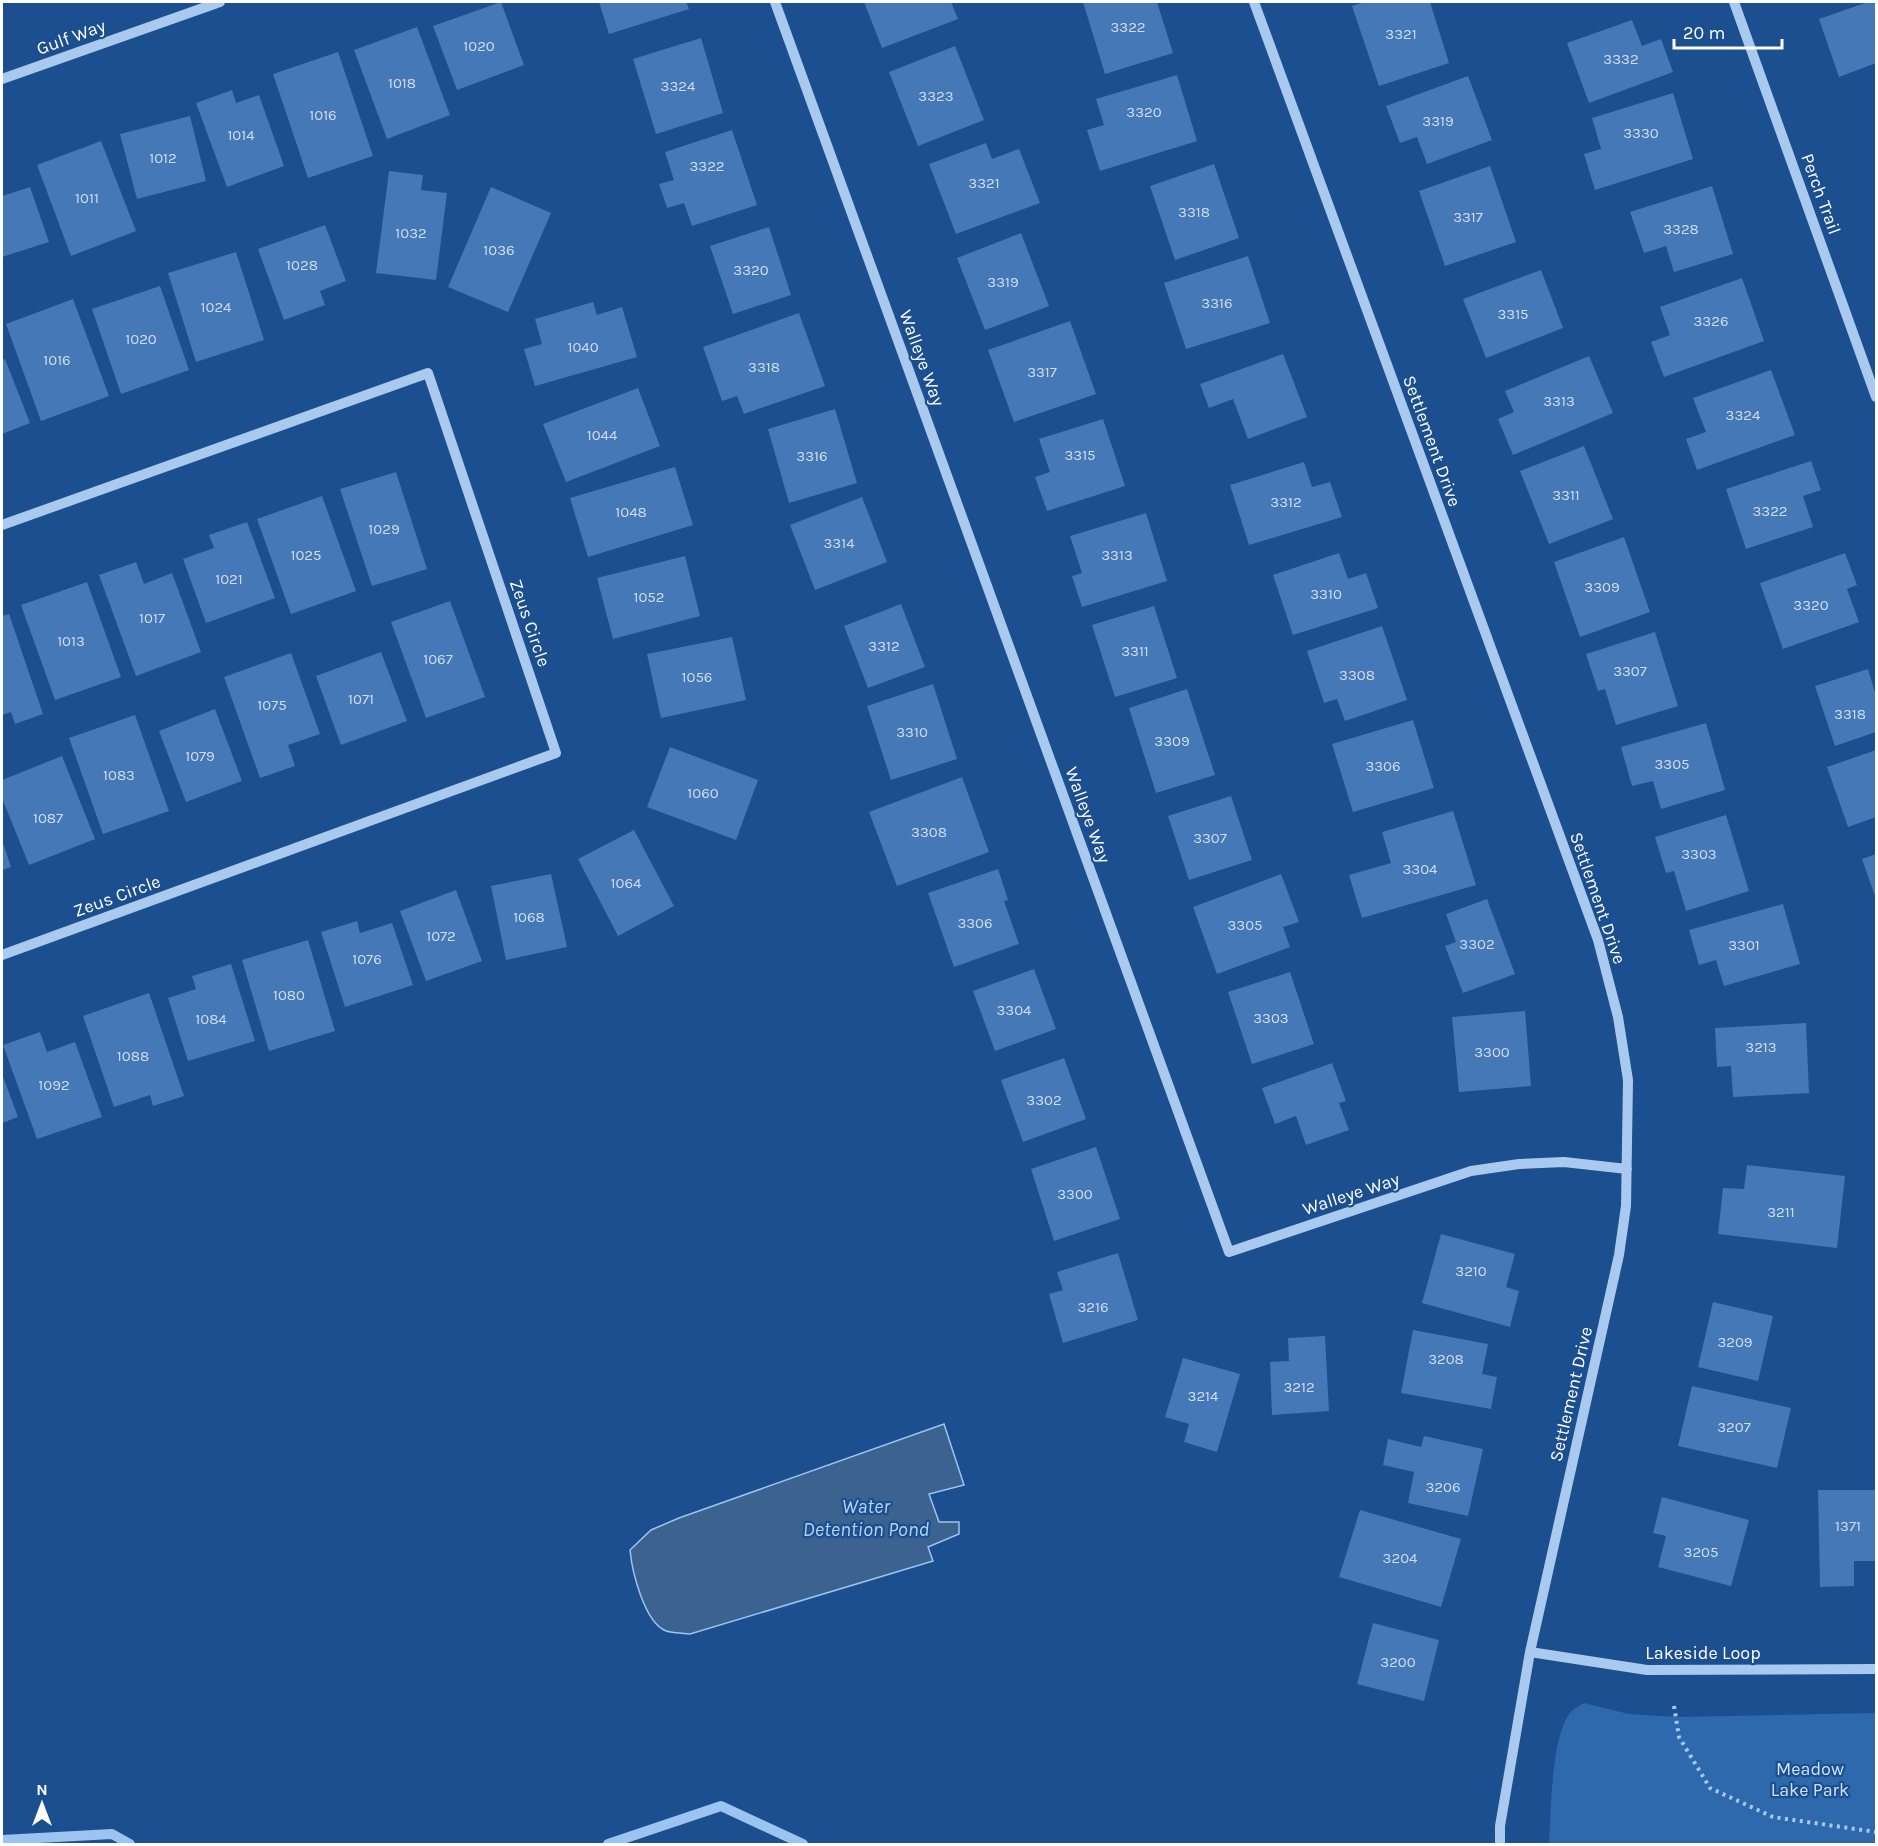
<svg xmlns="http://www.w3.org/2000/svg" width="1878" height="1846" font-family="Karla,sans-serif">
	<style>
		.green { fill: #2e69ad }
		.water { fill: #3c6290; stroke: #9cc4f0; stroke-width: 1.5 }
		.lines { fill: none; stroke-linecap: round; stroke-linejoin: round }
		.stream { stroke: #9cc4f0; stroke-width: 10 }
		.building { fill: #4478b7 }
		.path { stroke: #a9c9ee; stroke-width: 4; stroke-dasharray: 3 4.5; stroke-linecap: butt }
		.minor { stroke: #a9c9ee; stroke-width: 10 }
		.labels { text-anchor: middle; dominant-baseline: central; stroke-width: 4.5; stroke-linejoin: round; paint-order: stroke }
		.number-label { font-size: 15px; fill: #d0dded }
		.street-label { font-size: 18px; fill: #fff; stroke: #1b4f8f }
		.park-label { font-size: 18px; fill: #cfe3fa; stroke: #1b4f8f }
		.water-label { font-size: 20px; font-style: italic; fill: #b5d3f5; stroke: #1b4f8f }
	</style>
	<rect width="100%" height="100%" fill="#1b4f8f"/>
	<path class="green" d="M1584,1703L1629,1714L1676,1717L1876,1713V1844H1549C1551,1811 1551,1741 1569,1714C1572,1710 1579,1706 1584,1703Z"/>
	<path class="water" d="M944,1424L964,1485L929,1494L939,1522H959V1534L928,1547L933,1561L690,1634C683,1633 673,1633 666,1631C644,1622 632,1571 630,1550L651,1530L679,1518Z"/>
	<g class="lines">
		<path class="stream" d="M2,1840L112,1834L130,1844
			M608,1844L721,1806L803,1844"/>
	</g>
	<path class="building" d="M501,2L524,65L457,90L433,26Z
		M599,2H686L689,9L609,34Z
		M864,2H951L958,19L882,48Z
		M1083,2H1157L1173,53L1105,74Z
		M1365,2H1430L1449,63L1379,86L1352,6Z
		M1868,2H1876V63L1839,77L1819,19Z
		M1632,20L1642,46L1661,39L1673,72L1589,103L1567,43Z
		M417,27L450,115L387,139L354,50Z
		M701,38L723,113L656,134L633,59Z
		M955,46L984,120L918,146L889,72Z
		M338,52L373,156L308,178L273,74Z
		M1177,75L1197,141L1100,171L1087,130L1104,125L1096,99Z
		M1468,76L1492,140L1427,164L1417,137L1400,143L1386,106Z
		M232,90L236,103L259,95L284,166L227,187L196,103Z
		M1673,93L1693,159L1595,190L1584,154L1601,149L1592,118Z
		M190,116L206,181L137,199L120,134Z
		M732,130L757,205L692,226L684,203L667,208L659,184L674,180L665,152Z
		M101,141L136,231L71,256L37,165Z
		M986,143L992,159L1019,149L1040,203L956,234L929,164Z
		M1214,164L1239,238L1175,260L1150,186Z
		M1490,166L1516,242L1445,266L1419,191Z
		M389,171L423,175L421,190L447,193L436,280L376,273Z
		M1712,186L1733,254L1674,272L1666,246L1644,253L1630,212Z
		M30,187L49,242L2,257V196Z
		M491,187L551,213L508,312L448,287Z
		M325,225L346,281L320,291L325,305L284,320L258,249Z
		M769,227L791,295L733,314L710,246Z
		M1021,233L1049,306L985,330L957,258Z
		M236,252L264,340L196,362L168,273Z
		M1248,256L1270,323L1186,349L1164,283Z
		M1541,270L1563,328L1486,358L1463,299Z
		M1742,278L1764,341L1664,377L1651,342L1670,335L1660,307Z
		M160,286L189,370L121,394L92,309Z
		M73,299L109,396L41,421L6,324Z
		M593,302L597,315L622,307L637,357L535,386L524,349L542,344L535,319Z
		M799,313L825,386L744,414L737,396L722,401L703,347Z
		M1070,321L1096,394L1014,422L988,350Z
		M1283,354L1307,417L1248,439L1233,399L1209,408L1200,384Z
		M1589,356L1613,413L1513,455L1498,419L1514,412L1505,391Z
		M5,359L30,423L2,434V360Z
		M1771,370L1795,435L1697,470L1686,439L1706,432L1693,398Z
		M638,388L660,446L566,482L543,424Z
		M835,409L857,483L789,503L768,429Z
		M1103,419L1125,486L1047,511L1035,477L1050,472L1039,439Z
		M1584,446L1613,519L1549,544L1520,471Z
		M1811,461L1821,490L1803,496L1813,527L1746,549L1726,489Z
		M1304,462L1312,487L1330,482L1342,517L1249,545L1230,485Z
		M675,467L693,525L588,557L570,498Z
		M396,472L427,569L372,586L340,489Z
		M322,496L356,591L291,614L257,519Z
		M862,497L887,562L815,590L790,525Z
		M1146,513L1167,581L1082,607L1072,576L1082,573L1070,536Z
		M247,522L275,598L206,623L183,559L214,548L209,535Z
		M1624,537L1650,612L1580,637L1554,562Z
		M1339,553L1348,579L1366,573L1378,608L1293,635L1273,575Z
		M1845,553L1857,585L1847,589L1859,622L1783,649L1760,583Z
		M685,556L700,616L613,639L597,578Z
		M136,562L144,584L172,573L201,652L136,676L99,575Z
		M87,582L121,677L55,700L21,605Z
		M450,601L485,697L426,718L391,622Z
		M901,604L925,667L868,688L844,626Z
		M1154,606L1177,678L1115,697L1092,625Z
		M9,614L43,714L15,724L11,712L2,715V616Z
		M1382,626L1407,700L1345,721L1337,699L1324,703L1307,651Z
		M1655,632L1678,706L1616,725L1605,689L1598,691L1586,654Z
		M732,637L746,700L661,718L647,654Z
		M381,652L407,721L341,745L316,676Z
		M291,653L320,734L288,745L295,766L260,778L224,677Z
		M1868,669L1876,696V732L1835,746L1815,686Z
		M933,684L957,759L891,780L867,706Z
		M1187,689L1215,775L1156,793L1129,708Z
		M215,709L242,781L186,802L159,731Z
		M135,715L169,811L103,834L69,738Z
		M1413,720L1434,788L1353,812L1332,744Z
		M1706,723L1725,790L1661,809L1653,781L1632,786L1621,747Z
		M670,747L758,780L736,840L647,807Z
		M1876,750V817L1848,827L1827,767Z
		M62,756L95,839L29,865L2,798V780Z
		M962,777L989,852L897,886L869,812Z
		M1231,796L1252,860L1189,880L1168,816Z
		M1453,811L1476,885L1362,918L1349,875L1391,863L1382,832Z
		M1726,815L1749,891L1686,911L1674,871L1666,873L1655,837Z
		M634,830L674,906L618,936L578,859Z
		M2,840L11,867L2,870Z
		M1876,854V899L1862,859Z
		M998,869L1008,900L1004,901L1019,944L954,967L928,893Z
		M551,874L567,947L506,960L491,886Z
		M1281,874L1299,922L1283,927L1290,947L1217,974L1193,907Z
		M456,890L482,961L426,981L400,911Z
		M1487,899L1515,974L1463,993L1445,946L1456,942L1446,914Z
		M1783,904L1800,964L1724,986L1716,960L1699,965L1689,930Z
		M357,921L360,933L392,923L413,985L345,1007L321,932Z
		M308,940L335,1031L269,1051L242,960Z
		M231,964L255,1041L188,1061L168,998L196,989L192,976Z
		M1034,969L1056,1029L995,1051L973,991Z
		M1290,972L1314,1044L1252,1064L1228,992Z
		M149,993L184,1096L153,1106L150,1095L114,1107L83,1016Z
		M1525,1011L1531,1086L1459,1092L1452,1017Z
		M1806,1023L1809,1093L1733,1097L1731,1066L1717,1067L1715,1028Z
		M40,1032L47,1052L75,1042L102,1117L37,1139L3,1045Z
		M1064,1058L1086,1119L1023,1142L1001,1080Z
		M1332,1063L1346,1101L1339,1103L1349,1130L1306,1145L1296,1116L1275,1124L1262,1088Z
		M2,1074L18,1117L2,1123Z
		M1096,1147L1120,1219L1054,1241L1031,1169Z
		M1747,1165L1845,1176L1837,1248L1718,1234L1723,1188L1744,1189Z
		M1441,1234L1515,1254L1506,1287L1519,1291L1510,1327L1422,1303Z
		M1118,1253L1138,1320L1063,1343L1049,1294L1063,1290L1057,1272Z
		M1713,1302L1773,1316L1758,1381L1698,1367Z
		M1413,1330L1488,1344L1482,1374L1497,1377L1491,1409L1401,1393Z
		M1325,1336L1329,1411L1272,1415L1270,1362L1289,1361L1288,1338Z
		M1183,1358L1240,1374L1217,1452L1184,1442L1189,1424L1165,1417Z
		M1692,1386L1791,1408L1777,1468L1678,1446Z
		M1424,1436L1483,1449L1468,1516L1408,1503L1414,1472L1383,1465L1388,1439L1421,1447Z
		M1818,1490H1876V1561H1854V1586L1820,1587Z
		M1662,1497L1749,1520L1731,1586L1658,1567L1666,1536L1653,1533Z
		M1360,1510L1461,1539L1441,1607L1339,1577Z
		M1373,1623L1439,1640L1424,1701L1357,1684Z"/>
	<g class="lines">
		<path class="path" d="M1674,1706L1679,1737L1710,1788L1773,1817L1876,1832"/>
		<path class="minor" d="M775,2L1229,1252L1471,1171L1519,1164L1564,1162L1627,1169
			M1254,2L1598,940L1618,1017L1628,1080L1626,1206L1619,1255L1530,1652L1500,1826V1844
			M1734,2L1876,397
			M2,79L220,2
			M2,525L428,373L556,753L2,955
			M1530,1652L1647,1670L1876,1669"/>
	</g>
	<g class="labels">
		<g class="number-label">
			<text x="1128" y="27">3322</text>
			<text x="1401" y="34">3321</text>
			<text x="479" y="46">1020</text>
			<text x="1621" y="59">3332</text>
			<text x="402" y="83">1018</text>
			<text x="678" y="86">3324</text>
			<text x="936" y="96">3323</text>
			<text x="1144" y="112">3320</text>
			<text x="323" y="115">1016</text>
			<text x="1438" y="121">3319</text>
			<text x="1641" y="133">3330</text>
			<text x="241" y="135">1014</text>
			<text x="163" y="158">1012</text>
			<text x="707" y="166">3322</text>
			<text x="984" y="183">3321</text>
			<text x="87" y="198">1011</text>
			<text x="1194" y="212">3318</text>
			<text x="1468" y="217">3317</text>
			<text x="1681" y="229">3328</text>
			<text x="411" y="233">1032</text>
			<text x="499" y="250">1036</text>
			<text x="302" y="265">1028</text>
			<text x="751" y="270">3320</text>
			<text x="1003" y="282">3319</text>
			<text x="1217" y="303">3316</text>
			<text x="216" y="307">1024</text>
			<text x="1513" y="314">3315</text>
			<text x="1711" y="321">3326</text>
			<text x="141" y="339">1020</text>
			<text x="583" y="347">1040</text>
			<text x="57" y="360">1016</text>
			<text x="764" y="367">3318</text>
			<text x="1042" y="372">3317</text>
			<text x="1559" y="401">3313</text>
			<text x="1743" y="415">3324</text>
			<text x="602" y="435">1044</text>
			<text x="1080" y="455">3315</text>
			<text x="812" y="456">3316</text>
			<text x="1566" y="495">3311</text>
			<text x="1286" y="502">3312</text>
			<text x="1770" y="511">3322</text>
			<text x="631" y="512">1048</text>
			<text x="384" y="529">1029</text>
			<text x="839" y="543">3314</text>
			<text x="306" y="555">1025</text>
			<text x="1117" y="555">3313</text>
			<text x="229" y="579">1021</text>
			<text x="1602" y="587">3309</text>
			<text x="1326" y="594">3310</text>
			<text x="649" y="597">1052</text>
			<text x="1811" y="605">3320</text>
			<text x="152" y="618">1017</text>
			<text x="71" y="641">1013</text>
			<text x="884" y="646">3312</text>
			<text x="1135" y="651">3311</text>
			<text x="438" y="659">1067</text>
			<text x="1630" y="671">3307</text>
			<text x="1357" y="675">3308</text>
			<text x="697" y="677">1056</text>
			<text x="361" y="699">1071</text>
			<text x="272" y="705">1075</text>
			<text x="1850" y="714">3318</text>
			<text x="912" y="732">3310</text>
			<text x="1172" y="741">3309</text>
			<text x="200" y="756">1079</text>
			<text x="1672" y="764">3305</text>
			<text x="1383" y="766">3306</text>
			<text x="119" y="775">1083</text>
			<text x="703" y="793">1060</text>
			<text x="48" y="818">1087</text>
			<text x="929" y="832">3308</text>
			<text x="1210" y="838">3307</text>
			<text x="1699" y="854">3303</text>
			<text x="1420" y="869">3304</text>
			<text x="626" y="883">1064</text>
			<text x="529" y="917">1068</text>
			<text x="975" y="923">3306</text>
			<text x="1245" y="925">3305</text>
			<text x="441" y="936">1072</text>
			<text x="1477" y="944">3302</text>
			<text x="1744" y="945">3301</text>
			<text x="367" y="959">1076</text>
			<text x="289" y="995">1080</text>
			<text x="1014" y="1010">3304</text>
			<text x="1271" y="1018">3303</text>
			<text x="211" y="1019">1084</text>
			<text x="1761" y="1047">3213</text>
			<text x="1492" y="1052">3300</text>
			<text x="133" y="1056">1088</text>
			<text x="54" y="1085">1092</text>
			<text x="1044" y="1100">3302</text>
			<text x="1075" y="1194">3300</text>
			<text x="1781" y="1212">3211</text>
			<text x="1471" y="1271">3210</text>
			<text x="1093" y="1307">3216</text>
			<text x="1735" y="1342">3209</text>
			<text x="1446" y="1359">3208</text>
			<text x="1299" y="1387">3212</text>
			<text x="1203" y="1396">3214</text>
			<text x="1734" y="1427">3207</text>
			<text x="1443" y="1487">3206</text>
			<text x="1848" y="1526">1371</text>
			<text x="1701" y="1552">3205</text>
			<text x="1400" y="1558">3204</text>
			<text x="1398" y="1662">3200</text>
		</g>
		<g class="street-label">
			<text transform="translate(71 37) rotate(-20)">Gulf Way</text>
			<text transform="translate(1821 194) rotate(70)">Perch Trail</text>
			<text transform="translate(922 358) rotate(70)">Walleye Way</text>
			<text transform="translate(1432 441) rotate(70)">Settlement Drive</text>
			<text transform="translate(530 623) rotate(71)">Zeus Circle</text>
			<text transform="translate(1088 815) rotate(70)">Walleye Way</text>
			<text transform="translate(117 896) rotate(-20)">Zeus Circle</text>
			<text transform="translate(1598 898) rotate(71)">Settlement Drive</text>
			<text transform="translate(1351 1194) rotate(-18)">Walleye Way</text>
			<text transform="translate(1571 1394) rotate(-77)">Settlement Drive</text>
			<text x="1703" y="1653">Lakeside Loop</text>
		</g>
		<g class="park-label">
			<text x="1810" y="1769">Meadow<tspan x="1810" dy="21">Lake Park</tspan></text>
		</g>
		<g class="water-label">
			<text x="866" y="1506">Water<tspan x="866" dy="23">Detention Pond</tspan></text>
		</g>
	</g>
	<rect width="1878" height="1846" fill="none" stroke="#ffffff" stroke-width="6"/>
	<g transform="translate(42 1804)" stroke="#1b4f8f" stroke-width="4.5" paint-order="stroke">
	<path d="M0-4.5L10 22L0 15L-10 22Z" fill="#ffffff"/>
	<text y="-9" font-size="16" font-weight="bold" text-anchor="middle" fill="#ffffff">N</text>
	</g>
	<path d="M1674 39v9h108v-9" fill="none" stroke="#ffffff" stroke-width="3"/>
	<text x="1683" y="39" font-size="18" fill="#ffffff" stroke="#1b4f8f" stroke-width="4.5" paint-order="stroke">20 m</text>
</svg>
